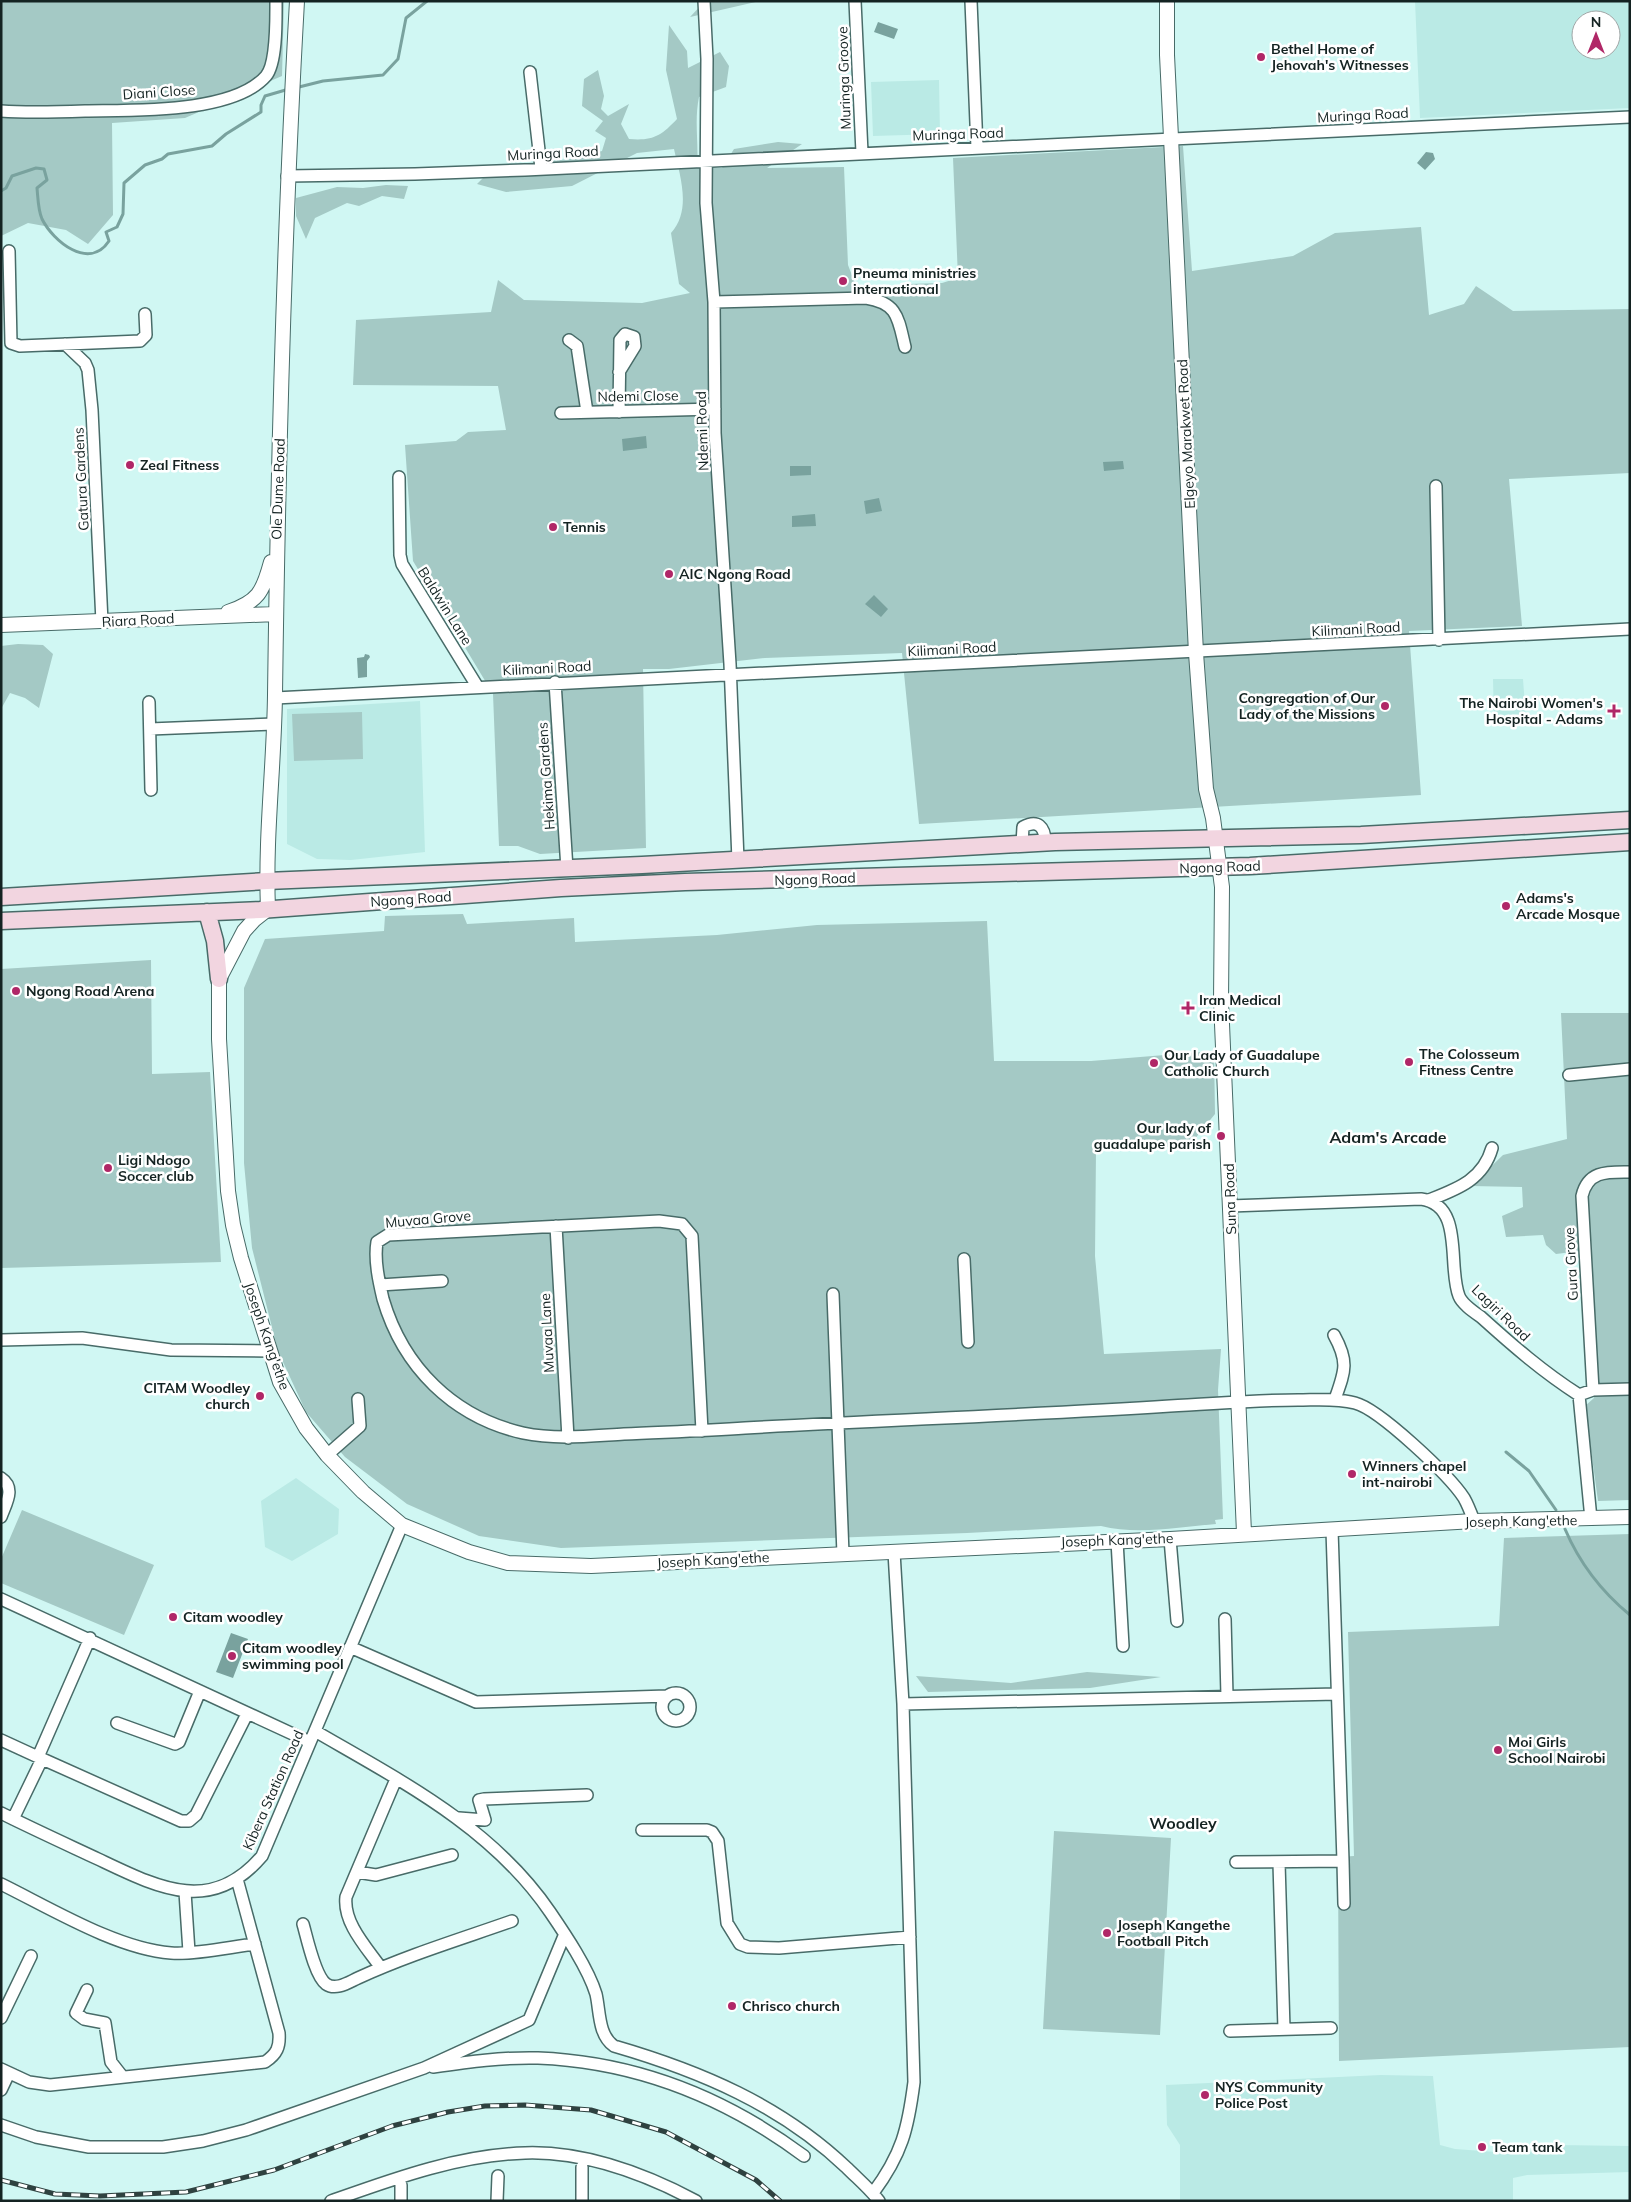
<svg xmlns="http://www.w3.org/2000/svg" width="1631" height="2202" font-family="Mulish,sans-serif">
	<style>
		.built { fill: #baeae5; fill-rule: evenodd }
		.green { fill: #a4c9c5 }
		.water { fill: #79a29e }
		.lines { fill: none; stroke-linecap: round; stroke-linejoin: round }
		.stream { stroke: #79a29e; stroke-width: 3 }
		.minor-casing { stroke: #486b68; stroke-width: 14 }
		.tertiary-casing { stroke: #486b68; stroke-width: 16 }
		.secondary-casing { stroke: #486b68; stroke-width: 19 }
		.minor { stroke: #fff; stroke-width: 11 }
		.tertiary { stroke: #fff; stroke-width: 14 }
		.secondary { stroke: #f2d5e0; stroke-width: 16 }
		.rail-casing { stroke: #2f4240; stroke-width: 5 }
		.rail { stroke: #fff; stroke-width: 3; stroke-dasharray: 9; stroke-linecap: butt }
		.poi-dot { fill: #b02767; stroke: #fff; stroke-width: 2 }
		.labels { text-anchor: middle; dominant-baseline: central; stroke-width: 5; stroke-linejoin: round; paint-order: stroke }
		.poi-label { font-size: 14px; font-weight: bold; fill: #142322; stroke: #fff; text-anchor: start }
		.street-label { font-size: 14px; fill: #142322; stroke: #fff }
		.quarter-label { font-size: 16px; font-weight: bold; fill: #142322; stroke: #fff }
	</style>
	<rect width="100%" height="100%" fill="#d0f7f3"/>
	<path class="built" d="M1415,1H1630V108L1420,118ZM1581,20H1611V50H1581Z
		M939,80L940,134L873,136L871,82Z
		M1493,679H1523L1526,720L1494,723Z
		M420,701L425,852L351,860L317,859L287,844V709Z
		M296,1478L339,1509L338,1534L292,1561L265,1547L261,1501Z
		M1381,2075L1433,2076L1440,2145L1455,2149L1496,2152L1550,2151L1557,2145L1630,2146V2172L1527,2175L1513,2178V2201H1180V2145L1167,2125L1166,2085Z"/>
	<path class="green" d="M1,1H284L282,76L185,118L112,123L113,215L88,244L66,230L28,223L1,236Z
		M705,1H760L690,17Z
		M669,25L687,51L688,68L720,52L729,66L726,87L699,97C694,121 699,144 697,168H722L734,149L778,142L802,144L767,168L844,167L848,265L858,291H900L907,284L942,283L958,278L953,158L1183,146L1192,271L1293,256L1335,233L1421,227L1429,315L1464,304L1476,286L1513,311L1630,309V473L1509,479L1522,626L1409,631L1421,795L919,824L902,653L765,658L669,669H643L646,848L540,854L518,846H499L493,694L413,561L405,445L456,441L468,432L506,430L498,386L353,385L356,320L491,312L498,280L524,300L642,303L690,293L679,284L671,233C692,210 680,176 674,149L637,153L572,186L506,192L477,184L495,166L571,159L602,151L606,138L595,131L603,121L582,106L584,79L598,70L604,96L601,109L608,116L629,104L621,124L629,139C653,141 661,136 677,119L666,70Z
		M386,185L408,186L404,199L382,196L359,206L347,203L315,218L306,239L296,216V198L337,187L363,188Z
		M18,644L43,645L53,654L39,708L25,698L10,693L1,709V646Z
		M362,712L363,759L294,761L292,714Z
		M463,914L467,924L574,918L575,942L717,935L817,925L987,921L994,1061H1091L1214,1051L1215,1114L1189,1146L1096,1150L1095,1256L1104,1354L1221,1349L1218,1390L1223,1519L1215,1520L1216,1524C1180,1527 1137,1535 1101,1526L967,1533L561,1548L479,1536L407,1504L345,1457L306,1412L278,1351L252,1248L244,1163V988L265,939L384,931L385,916Z
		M151,960L152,1074L210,1072L221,1262L1,1268V969Z
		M1561,1013H1630V1500L1598,1501L1585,1406L1594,1398L1580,1251L1556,1254L1546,1245L1543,1235L1506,1237L1502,1216L1523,1207L1522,1187L1471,1186L1503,1155L1567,1139Z
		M22,1510L154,1565L124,1635L1,1583V1559Z
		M1630,1534V2047L1339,2061L1338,1857L1354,1856L1348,1632L1499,1626L1504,1538Z
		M1087,1672L1161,1677L1090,1688L928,1692L916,1676L1011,1683Z
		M1054,1831L1171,1838L1160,2035L1043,2029Z"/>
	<path class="water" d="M878,22L898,29L894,39L874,32Z
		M1426,152L1433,153L1435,159L1425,170L1417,163Z
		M646,436L647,448L623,451L622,439Z
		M1123,461L1124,469L1104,471L1103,462Z
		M790,466H811V475L790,476Z
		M879,498L882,511L866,514L864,501Z
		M815,514L816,526L792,527V516Z
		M874,595L888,609L881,617L865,604Z
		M365,654L369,655L370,657L367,661V677L358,678L357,658L364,657Z
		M231,1633L248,1639L233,1678L216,1672Z"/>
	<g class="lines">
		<path class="stream" d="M295,88L323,81L383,75L398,59L406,18L427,1
			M1,191L6,188L12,176L36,168L44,169L47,180L37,188C38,198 38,210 42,219C53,241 89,271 109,241L106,232L117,227L123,214L124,183L145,165L162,159L168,154L212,146L226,134L261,112V105L265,96L289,89
			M1506,1452L1529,1471L1556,1510
			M1565,1529C1579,1562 1602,1592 1630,1615"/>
		<g class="minor-casing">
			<path id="minor" d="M704,1L707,59L706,203L714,302L715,433L730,664L738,860
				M855,1L862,153
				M971,1L977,148
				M530,72L541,168
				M1,111C29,113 57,112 85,111C132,110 233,114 266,76C277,63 276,19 276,1
				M287,176L415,174L525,170L1630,117
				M9,251L11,343L20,346L140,341L146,335L145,314
				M714,302L866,298C898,303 898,318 905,347
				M569,340L577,346L587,412
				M65,344L85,363L88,370L92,410L102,622
				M619,412L620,340L625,334L634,337L635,346L619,372
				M561,413L715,409
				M399,477L400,555L402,564L477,686
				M1436,486L1439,640
				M555,682L567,869
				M275,698C726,673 1178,654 1630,629
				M149,702L151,790
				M150,729L274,724
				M1022,844L1023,827C1038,819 1045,827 1045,842
				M1569,1075L1630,1069
				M1429,1200C1457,1189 1483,1180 1492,1148
				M1230,1206L1421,1199C1465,1205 1447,1266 1459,1296C1462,1304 1474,1312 1481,1317C1512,1345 1543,1372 1579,1395L1593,1390L1630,1389
				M556,1226L568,1438
				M964,1259L968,1342
				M380,1285L442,1281
				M833,1294L843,1554
				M1334,1335C1349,1362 1345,1371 1335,1399
				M1,1340L82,1338L171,1350L270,1351
				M1593,1390L1582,1196C1588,1170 1608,1172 1630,1172
				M1579,1395L1591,1519
				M702,1431L692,1236L682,1224L659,1221L388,1235L377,1242C374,1260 379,1282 383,1299C403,1367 453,1417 523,1433C556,1440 590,1436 624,1434C664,1432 704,1431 745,1428C887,1420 1029,1415 1170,1406C1213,1404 1255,1400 1298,1400C1316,1400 1336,1398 1355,1403C1379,1409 1449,1475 1464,1498C1468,1505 1471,1513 1474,1521
				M327,1455L360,1426L358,1399
				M1,1478C16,1488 6,1503 1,1517
				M1170,1539L1177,1621
				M1117,1541L1123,1646
				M1,1599L310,1742
				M1225,1619L1227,1696
				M350,1647L476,1702L667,1696
				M662 1707a14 14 0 1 1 28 0a14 14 0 1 1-28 0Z
				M903,1704L1337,1694
				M117,1723L175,1744L179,1742L200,1691
				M315,1731C401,1781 492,1827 550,1912C565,1934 588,1968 596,1994C600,2011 598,2035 614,2046C700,2071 781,2105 847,2168C858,2179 870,2189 879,2201
				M1,1740L38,1757L90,1638
				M38,1757L181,1821H189L196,1815L247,1714
				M1,1813C33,1829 66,1844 98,1859C157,1887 211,1916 262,1856L402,1525
				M459,1818L485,1820L479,1800L484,1799L587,1795
				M13,1819L42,1759
				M642,1830H707L712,1832L718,1841L727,1923L740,1944L748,1947L779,1948L910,1937
				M1343,1861L1344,1904
				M1236,1862L1343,1861L1332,1530
				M1279,1863L1284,2029
				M357,1872L376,1875L452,1855
				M1,1884C50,1908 117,1949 171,1953C195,1955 230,1947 255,1944
				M185,1892L189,1952
				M303,1924C307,1938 315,1976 326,1984C336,1991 349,1982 358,1978C408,1955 461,1939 512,1921
				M381,1968C367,1948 343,1923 346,1897L396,1779
				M87,1990L76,2013L84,2019L105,2023L111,2062L122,2076
				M1,2018L31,1956
				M1230,2031L1331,2028
				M433,2067C468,2062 503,2057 538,2058C636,2062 726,2098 804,2156
				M1,2069L29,2082L50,2085L265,2062C277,2054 280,2047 279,2033L237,1879
				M1,2090L9,2073
				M1,2125L36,2137L89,2147H163L203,2141L246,2130L424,2068L529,2020L564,1936
				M582,2167V2201
				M873,2193C902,2154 908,2129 914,2082L903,1704L894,1552
				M331,2201C393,2179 458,2155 525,2153C583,2151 645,2174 696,2201
				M401,2201V2185
				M497,2201L498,2176"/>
		</g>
		<g class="tertiary-casing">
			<path id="tertiary" d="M297,1C284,232 278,464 275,695C274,767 265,837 268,909L254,920L244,931L219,979V1039L228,1191L233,1225L241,1258L280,1382L306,1428L327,1455L363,1492L402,1525L469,1552L508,1563L591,1566L1170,1539L1474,1521L1630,1517
				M1167,1V55L1196,653L1206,789L1213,818L1222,887L1221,1001L1244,1533
				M228,612C258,602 263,592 271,562
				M1,625L276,614"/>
		</g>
		<g class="secondary-casing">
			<path id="secondary" d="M1,897L267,881L642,865L1055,842L1361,835L1630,820
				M207,912L215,941L219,979
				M1,921L260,910L561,888L685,882L1250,866L1630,842"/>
		</g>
		<use href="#minor" class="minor"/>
		<use href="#tertiary" class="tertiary"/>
		<use href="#secondary" class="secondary"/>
		<g class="rail-casing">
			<path id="rail" d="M1,2180L55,2194L100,2196L186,2192L274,2170L392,2126L448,2112L485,2106L525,2105L591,2110L666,2132L756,2180L780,2201"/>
		</g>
		<use href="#rail" class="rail"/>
	</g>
	<g class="poi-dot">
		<circle cx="1261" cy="57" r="5"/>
		<circle cx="843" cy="281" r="5"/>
		<circle cx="130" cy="465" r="5"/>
		<circle cx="553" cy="527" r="5"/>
		<circle cx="669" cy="574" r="5"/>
		<circle cx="1385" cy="706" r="5"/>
		<path d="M1611.5 703.5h5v5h5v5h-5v5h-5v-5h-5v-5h5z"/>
		<circle cx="1506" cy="906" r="5"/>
		<circle cx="16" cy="991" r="5"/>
		<path d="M1185.5 1000.5h5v5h5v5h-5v5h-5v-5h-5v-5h5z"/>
		<circle cx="1409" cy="1062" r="5"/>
		<circle cx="1154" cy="1063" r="5"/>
		<circle cx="1221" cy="1136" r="5"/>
		<circle cx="108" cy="1168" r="5"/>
		<circle cx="260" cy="1396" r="5"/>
		<circle cx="1352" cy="1474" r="5"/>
		<circle cx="173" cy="1617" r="5"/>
		<circle cx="232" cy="1656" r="5"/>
		<circle cx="1498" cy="1750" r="5"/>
		<circle cx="1107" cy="1933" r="5"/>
		<circle cx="732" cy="2006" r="5"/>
		<circle cx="1205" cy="2095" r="5"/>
		<circle cx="1482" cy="2147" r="5"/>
	</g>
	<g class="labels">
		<g class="poi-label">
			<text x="1271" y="49">Bethel Home of<tspan x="1271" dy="16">Jehovah's Witnesses</tspan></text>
			<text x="853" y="273">Pneuma ministries<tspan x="853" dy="16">international</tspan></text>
			<text x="140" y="465">Zeal Fitness</text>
			<text x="563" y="527">Tennis</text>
			<text x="679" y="574">AIC Ngong Road</text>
			<text x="1375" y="698" text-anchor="end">Congregation of Our<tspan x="1375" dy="16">Lady of the Missions</tspan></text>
			<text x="1603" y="703" text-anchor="end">The Nairobi Women's<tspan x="1603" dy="16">Hospital - Adams</tspan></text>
			<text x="1516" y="898">Adams's<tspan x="1516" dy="16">Arcade Mosque</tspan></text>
			<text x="26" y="991">Ngong Road Arena</text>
			<text x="1199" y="1000">Iran Medical<tspan x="1199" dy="16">Clinic</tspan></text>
			<text x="1419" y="1054">The Colosseum<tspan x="1419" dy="16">Fitness Centre</tspan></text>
			<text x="1164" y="1055">Our Lady of Guadalupe<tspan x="1164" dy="16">Catholic Church</tspan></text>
			<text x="1211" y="1128" text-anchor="end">Our lady of<tspan x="1211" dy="16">guadalupe parish</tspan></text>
			<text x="118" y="1160">Ligi Ndogo<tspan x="118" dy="16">Soccer club</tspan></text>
			<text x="250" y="1388" text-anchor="end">CITAM Woodley<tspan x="250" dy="16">church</tspan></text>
			<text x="1362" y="1466">Winners chapel<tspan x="1362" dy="16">int-nairobi</tspan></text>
			<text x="183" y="1617">Citam woodley</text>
			<text x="242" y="1648">Citam woodley<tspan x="242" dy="16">swimming pool</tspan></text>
			<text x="1508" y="1742">Moi Girls<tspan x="1508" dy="16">School Nairobi</tspan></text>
			<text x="1117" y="1925">Joseph Kangethe<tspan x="1117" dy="16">Football Pitch</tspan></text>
			<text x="742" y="2006">Chrisco church</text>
			<text x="1215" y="2087">NYS Community<tspan x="1215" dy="16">Police Post</tspan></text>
			<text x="1492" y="2147">Team tank</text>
		</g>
		<g class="street-label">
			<text transform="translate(844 78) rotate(-92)">Muringa Groove</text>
			<text transform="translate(159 92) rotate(-4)">Diani Close</text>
			<text transform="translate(1363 115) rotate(-3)">Muringa Road</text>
			<text transform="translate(958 134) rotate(-2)">Muringa Road</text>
			<text transform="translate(553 153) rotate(-3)">Muringa Road</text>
			<text transform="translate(638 396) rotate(-1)">Ndemi Close</text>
			<text transform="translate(702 431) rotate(-92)">Ndemi Road</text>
			<text transform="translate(1186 434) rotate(-93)">Elgeyo Marakwet Road</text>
			<text transform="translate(81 479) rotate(-93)">Gatura Gardens</text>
			<text transform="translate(278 489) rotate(-88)">Ole Dume Road</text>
			<text transform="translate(445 606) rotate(58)">Baldwin Lane</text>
			<text transform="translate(138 620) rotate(-3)">Riara Road</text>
			<text transform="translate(1356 629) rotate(-3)">Kilimani Road</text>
			<text transform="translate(952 649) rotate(-3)">Kilimani Road</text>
			<text transform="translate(547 668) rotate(-3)">Kilimani Road</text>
			<text transform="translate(546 776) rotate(-94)">Hekima Gardens</text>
			<text transform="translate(1220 867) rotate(-2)">Ngong Road</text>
			<text transform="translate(815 879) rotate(-2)">Ngong Road</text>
			<text transform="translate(411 899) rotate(-4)">Ngong Road</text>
			<text transform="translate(1230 1199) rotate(-92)">Suna Road</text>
			<text transform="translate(428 1219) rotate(-5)">Muvaa Grove</text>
			<text transform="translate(1571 1264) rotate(-93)">Gura Grove</text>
			<text transform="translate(1501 1313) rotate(44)">Lagiri Road</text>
			<text transform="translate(547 1333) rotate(-93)">Muvaa Lane</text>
			<text transform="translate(267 1336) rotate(71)">Joseph Kang'ethe</text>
			<text transform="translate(1521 1521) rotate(-1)">Joseph Kang'ethe</text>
			<text transform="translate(1117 1540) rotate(-2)">Joseph Kang'ethe</text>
			<text transform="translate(713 1560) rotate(-3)">Joseph Kang'ethe</text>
			<text transform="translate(273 1790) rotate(-66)">Kibera Station Road</text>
		</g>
		<g class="quarter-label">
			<text x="1388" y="1137">Adam's Arcade</text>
			<text x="1183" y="1823">Woodley</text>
		</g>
	</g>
	<rect width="1631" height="2202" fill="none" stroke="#142322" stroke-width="5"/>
	<g transform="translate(1596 35)"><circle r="24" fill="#ffffff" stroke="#a1a7a7"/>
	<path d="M0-4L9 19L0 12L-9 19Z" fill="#b02767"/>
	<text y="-8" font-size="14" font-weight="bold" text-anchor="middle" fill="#142322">N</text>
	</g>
</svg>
